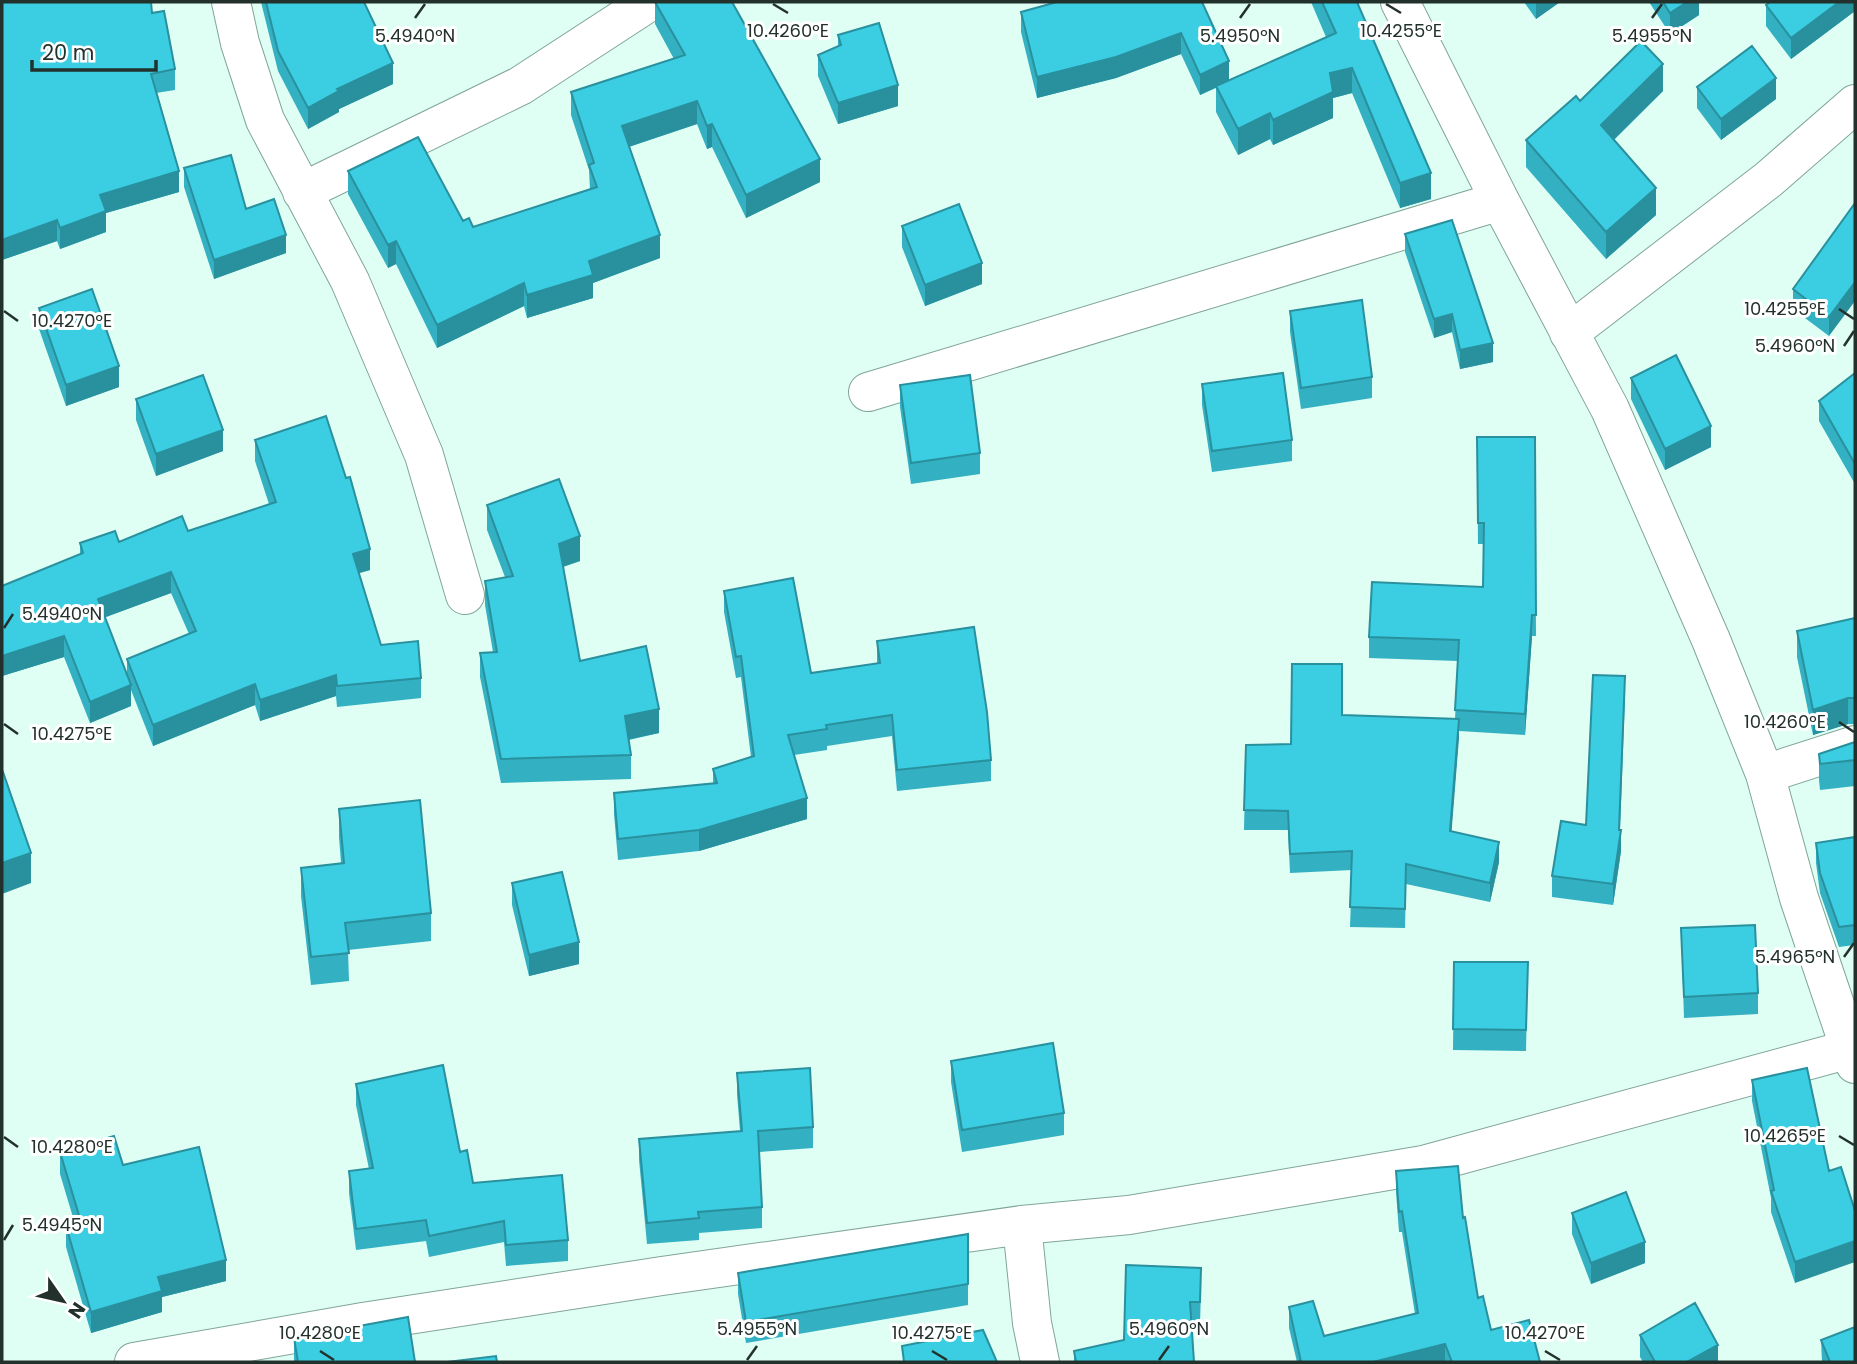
<svg xmlns="http://www.w3.org/2000/svg" width="1857" height="1364" font-family="Poppins,sans-serif">
	<style>
		.lines { fill: none; stroke-linecap: round; stroke-linejoin: round }
		.minor-casing { stroke: #81a59a; stroke-width: 40 }
		.minor { stroke: #fff; stroke-width: 38 }
		.wall { fill: #33b0c2; fill-rule: evenodd }
		.shaded-wall { fill: #29909e }
		.building { fill: #3bcde1; stroke: #29909e; stroke-width: 2 }
		.ticks { fill: none; stroke: #23312d; stroke-width: 2.5 }
		.ticks-label { font-size: 18px; text-anchor: middle; fill: #23312d; stroke: #fff; stroke-width: 6; stroke-linejoin: round; paint-order: stroke }
	</style>
	<rect width="100%" height="100%" fill="#dffef4"/>
	<g class="lines">
		<g class="minor-casing">
			<path id="minor" d="M231,2L240,43L265,120L350,281L424,455L465,595
				M1400,2L1500,201L1610,409L1711,640L1765,774L1799,898L1855,1064
				M302,192L520,86L649,2
				M1569,333L1769,179L1855,104
				M868,392L1500,201
				M1765,774L1855,745
				M1022,1225L1032,1323L1040,1362
				M134,1362L363,1322L662,1276L1022,1225L1129,1215L1423,1165L1850,1049"/>
		</g>
		<use href="#minor" class="minor"/>
	</g>
	<path class="wall" d="M2,2L152,13L175,69V90L156,93L179,192L106,213V232L60,249L57,241L2,260Z
		M261,2H364L393,84L339,109V112L308,129L278,71Z
		M655,2L820,182L746,218L712,147L707,149L697,124L629,147L660,258L593,283V298L527,318L524,306L437,348L396,264L388,268L348,194V171L463,221L473,227L590,190L589,170L571,115V92L674,59L655,24Z
		M1202,2L1229,80L1326,37L1311,2H1357L1431,199L1400,208L1352,93L1333,98V118L1273,145L1270,139L1238,155L1216,112V88L1200,95L1181,54L1116,78L1037,98L1021,32V12Z
		M1524,2H1560L1536,19Z
		M1649,2H1699V15L1670,34Z
		M1766,5L1855,11L1791,59L1766,26Z
		M838,35L898,106L838,124L818,76V55L838,47Z
		M1697,87L1776,99L1721,140L1697,108Z
		M1663,91L1614,140L1656,215L1606,259L1526,167V140L1580,101Z
		M184,168L246,209L286,253L214,279L184,187Z
		M1855,203L1829,336L1793,309V289Z
		M902,226L982,284L925,306L902,247Z
		M1405,234L1493,362L1460,369L1452,332L1434,338L1405,252Z
		M39,308L119,387L66,406L39,329Z
		M1290,311L1372,377V398L1301,409L1290,332Z
		M1855,373V484L1819,421V401Z
		M1631,378L1711,447L1665,470L1631,399Z
		M1202,384L1292,440V461L1212,472L1202,405Z
		M900,385L980,453V474L911,484L900,407Z
		M136,399L223,451L156,476L136,420Z
		M1477,437H1535L1536,636H1532L1525,735L1459,731L1451,832L1499,862L1490,902L1406,884L1405,928L1350,927L1352,870L1290,873L1288,830H1244L1246,745L1291,744L1342,715L1455,719L1458,661L1369,658V637L1483,587V544H1478Z
		M255,440L370,570L358,573L381,645L421,678V698L337,707L336,696L260,721L255,705L153,746L131,690V706L90,723L64,657L2,676V586L80,555V543L119,542L188,531L269,504L255,461ZM171,593L189,634L127,659V675L105,617Z
		M487,505L580,561L563,567L580,661L659,733L629,740L631,755V779L501,783L480,677V653L493,652L485,605V581L505,577L487,530Z
		M724,591L811,673L877,663V641L991,760V781L897,791L892,736L827,746V750L794,755L807,819L699,851L618,860L614,814V793L713,783V769L751,757L741,677L736,678L724,612Z
		M1855,618V724H1848L1813,735L1797,657V631Z
		M1625,697L1620,830L1621,851L1613,905L1552,897V876L1586,825Z
		M1855,742V786L1820,790L1819,780V754Z
		M339,809L431,913V941L348,950L349,981L311,985L301,896V868L341,863L339,837Z
		M1855,840V945L1839,947L1820,893L1816,863V843Z
		M512,883L579,964L529,976L512,905Z
		M1681,928L1758,993V1014L1684,1018Z
		M1454,962H1528L1526,1051L1453,1050Z
		M951,1061L1064,1113V1135L962,1152L951,1082Z
		M1807,1068L1795,1283L1771,1212V1198L1752,1101V1080Z
		M737,1073L813,1127V1148L759,1152L762,1207V1228L699,1233V1240L647,1244L639,1160V1139L740,1131L737,1094Z
		M356,1084L460,1152L473,1183L568,1240V1261L506,1266L504,1242L429,1257L426,1241L356,1250L349,1193V1171L369,1169L356,1105Z
		M60,1152L123,1165L226,1281L162,1297V1312L91,1333L66,1247V1226L75,1224L60,1174Z
		M1396,1171L1463,1218L1478,1298L1491,1330L1540,1362H1297L1289,1328V1307L1324,1336L1415,1314L1402,1232H1399L1396,1192Z
		M1572,1213L1645,1263L1591,1284L1572,1234Z
		M968,1234V1305L746,1343L738,1294V1273Z
		M1201,1289L1200,1324L1191,1323L1194,1362H1074V1351L1124,1340Z
		M1640,1335L1718,1362H1643L1640,1357Z
		M294,1338L415,1362H294Z
		M1821,1340L1855,1362H1822Z"/>
	<path class="shaded-wall" d="M1536,2H1560L1536,19Z
		M1687,2H1699V15L1670,34V13Z
		M1839,2H1855V11L1791,59V38Z
		M1181,33V54L1116,78L1037,98V77Z
		M1229,61V81L1200,95V75Z
		M393,63V84L339,109V112L308,129V108L337,89Z
		M1663,64V91L1601,152V125Z
		M1352,68V93L1333,98V118L1273,145V120L1330,73Z
		M1776,78V99L1721,140V119Z
		M898,85V106L838,124V103Z
		M697,101V124L622,149V126Z
		M1270,113V139L1238,155V129Z
		M712,124V147L707,149V126Z
		M820,159V182L746,218V195Z
		M179,171V192L106,213V232L60,249V228L100,195Z
		M1431,173V199L1400,208V183Z
		M1656,188V215L1606,259V232Z
		M57,220V241L2,260V240Z
		M286,235V253L214,279V260Z
		M660,235V258L593,283V298L527,318V295L589,261Z
		M396,241V264L388,268V245Z
		M982,263V284L925,306V285Z
		M1855,282V301L1829,336V317Z
		M524,283V306L437,348V325Z
		M1452,314V332L1434,338V319Z
		M1493,343V362L1460,369V350Z
		M119,366V387L66,406V385Z
		M1711,426V447L1665,470V449Z
		M223,430V451L156,476V454Z
		M580,536V561L559,568V544Z
		M370,549V570L353,575V554Z
		M171,572V593L98,620V599Z
		M1532,615V636L1525,735V714Z
		M64,636V657L2,676V656Z
		M336,675V696L260,721V700Z
		M1625,676L1619,842L1621,830V851L1613,905V884L1619,830Z
		M255,684V705L153,746V725Z
		M131,685V706L90,723V702Z
		M1848,698V724L1813,735V710Z
		M659,709V733L625,740V716Z
		M1459,719V738L1450,851V831Z
		M807,798V819L699,851V830Z
		M1499,842V862L1490,902V883Z
		M31,853V883L2,894V863Z
		M579,942V964L529,976V955Z
		M1855,1241V1262L1795,1283V1262Z
		M1645,1242V1263L1591,1284V1263Z
		M226,1260V1281L162,1297V1312L91,1333V1312L158,1277Z
		M1445,1344V1362H1373Z
		M1718,1345V1362H1687Z"/>
	<path class="building" d="M2,2H151L152,13L164,11L175,69L151,74L179,171L100,195L106,211L60,228L57,220L2,240Z
		M266,2H364L393,63L337,89L339,91L308,108L278,51Z
		M655,2H732L820,159L746,195L712,124L707,126L697,101L622,126L660,235L589,261L593,275L527,295L524,283L437,325L396,241L388,245L348,171L418,137L463,221L469,218L473,227L597,187L589,165L594,163L571,92L685,55Z
		M1057,2H1202L1229,61L1200,75L1181,33L1116,57L1037,77L1021,12Z
		M1322,2H1357L1431,173L1400,183L1352,68L1330,73L1333,92L1273,120L1270,113L1238,129L1216,86L1336,33Z
		M1663,2H1687L1670,13Z
		M1770,2H1839L1791,38L1766,5Z
		M879,23L898,85L838,103L818,55L841,45L838,35Z
		M1641,41L1663,64L1601,125L1656,188L1606,232L1526,140L1576,96L1580,101Z
		M1752,46L1776,78L1721,119L1697,87Z
		M231,155L246,209L274,199L286,235L214,260L184,168Z
		M1855,203V282L1829,317L1793,289Z
		M959,204L982,263L925,285L902,226Z
		M1452,220L1493,343L1460,350L1452,314L1434,319L1405,234Z
		M92,289L119,366L66,385L39,308Z
		M1362,300L1372,377L1301,388L1290,311Z
		M1676,355L1711,426L1665,449L1631,378Z
		M1283,373L1292,440L1212,451L1202,384Z
		M1855,373V464L1819,401Z
		M203,375L223,430L156,454L136,399Z
		M970,375L980,453L911,463L900,385Z
		M326,416L346,478L350,477L370,549L353,554L381,645L418,641L421,678L337,686L336,675L260,700L255,684L153,725L127,659L196,631L171,572L98,599L131,685L90,702L64,636L2,656V586L83,553L80,543L115,531L119,542L182,516L188,531L276,502L255,440Z
		M1477,437H1535L1536,615H1532L1525,714L1455,710L1459,640L1369,637L1372,582L1483,587L1484,523H1478Z
		M559,479L580,536L559,544L580,661L646,646L659,709L625,716L631,755L501,759L480,653L497,652L485,581L513,576L487,505Z
		M793,578L811,673L880,663L877,641L974,627L987,712L991,760L897,770L892,715L826,725L827,729L788,735L807,798L699,830L618,839L614,793L717,783L713,769L754,756L741,656L736,657L724,591Z
		M1855,618V698H1848L1813,710L1797,631Z
		M1292,664H1342V715L1459,719L1450,831L1499,842L1490,883L1406,864L1405,909L1350,907L1352,851L1290,854L1288,811L1244,810L1246,745L1291,744Z
		M1593,675L1625,676L1619,830H1621L1613,884L1552,876L1561,821L1586,825Z
		M1855,742V760L1820,764L1819,754Z
		M3,772L31,853L2,863V773Z
		M420,800L431,913L345,923L349,953L311,957L301,868L344,863L339,809Z
		M1855,837V925L1839,927L1820,873L1816,843Z
		M562,872L579,942L529,955L512,883Z
		M1755,925L1758,993L1684,997L1681,928Z
		M1454,962H1528L1526,1030L1453,1029Z
		M1053,1043L1064,1113L962,1130L951,1061Z
		M443,1065L460,1152L467,1150L473,1183L562,1175L568,1240L506,1245L504,1221L429,1236L426,1220L356,1229L349,1171L373,1168L356,1084Z
		M810,1068L813,1127L758,1131L762,1207L698,1212L699,1218L647,1223L639,1139L742,1131L737,1073Z
		M1807,1068L1829,1171L1841,1167L1855,1211V1241L1795,1262L1771,1191L1774,1190L1752,1080Z
		M114,1136L123,1165L199,1147L226,1260L158,1277L162,1291L91,1312L66,1226L81,1222L60,1152Z
		M1458,1166L1463,1218L1465,1217L1478,1298L1483,1296L1491,1330L1529,1320L1540,1362H1452L1445,1344L1373,1362H1301L1289,1307L1313,1301L1324,1336L1418,1313L1402,1211L1399,1212L1396,1171Z
		M1626,1192L1645,1242L1591,1263L1572,1213Z
		M968,1234V1284L746,1322L738,1273Z
		M1126,1265L1201,1268L1200,1302H1190L1194,1362H1076L1074,1351L1124,1340Z
		M1695,1303L1718,1345L1687,1362H1655L1640,1335Z
		M408,1317L415,1362H298L294,1338Z
		M1855,1327V1362H1830L1821,1340Z
		M983,1330L997,1362H904L902,1346Z
		M496,1356L497,1362H447Z"/>
	<path class="ticks" d="M773,4L788,13M1386,4L1401,13M415,18L425,4M1240,18L1250,4M1652,18L1662,4M1839,309L1854,319M4,311L18,321M1844,346L1854,331M4,628L13,614M1839,722L1854,732M4,724L18,734M1844,957L1854,943M1839,1136L1854,1145M4,1137L18,1147M4,1240L13,1225M320,1351L334,1360M932,1351L947,1360M1545,1351L1560,1360M747,1360L757,1346M1159,1360L1169,1346"/>
	<g class="ticks-label">
		<text x="788" y="37">10.4260°E</text>
		<text x="1401" y="37">10.4255°E</text>
		<text x="415" y="42">5.4940°N</text>
		<text x="1240" y="42">5.4950°N</text>
		<text x="1652" y="42">5.4955°N</text>
		<text x="1785" y="315">10.4255°E</text>
		<text x="72" y="327">10.4270°E</text>
		<text x="1795" y="352">5.4960°N</text>
		<text x="62" y="620">5.4940°N</text>
		<text x="1785" y="728">10.4260°E</text>
		<text x="72" y="740">10.4275°E</text>
		<text x="1795" y="963">5.4965°N</text>
		<text x="1785" y="1142">10.4265°E</text>
		<text x="72" y="1153">10.4280°E</text>
		<text x="62" y="1231">5.4945°N</text>
		<text x="757" y="1335">5.4955°N</text>
		<text x="1169" y="1335">5.4960°N</text>
		<text x="320" y="1339">10.4280°E</text>
		<text x="932" y="1339">10.4275°E</text>
		<text x="1545" y="1339">10.4270°E</text>
	</g>
	<rect width="1857" height="1364" fill="none" stroke="#23312d" stroke-width="7"/>
	<g transform="translate(63 1301) rotate(124)" stroke="#ffffff" stroke-width="5" paint-order="stroke">
	<path d="M0-5L12 26L0 18L-12 26Z" fill="#23312d"/>
	<text y="-10" font-size="19" font-weight="bold" text-anchor="middle" fill="#23312d">N</text>
	</g>
	<path d="M32 60v10h124v-10" fill="none" stroke="#23312d" stroke-width="3.5"/>
	<text x="42" y="60" font-size="21" fill="#23312d" stroke="#ffffff" stroke-width="5" paint-order="stroke">20 m</text>
</svg>
